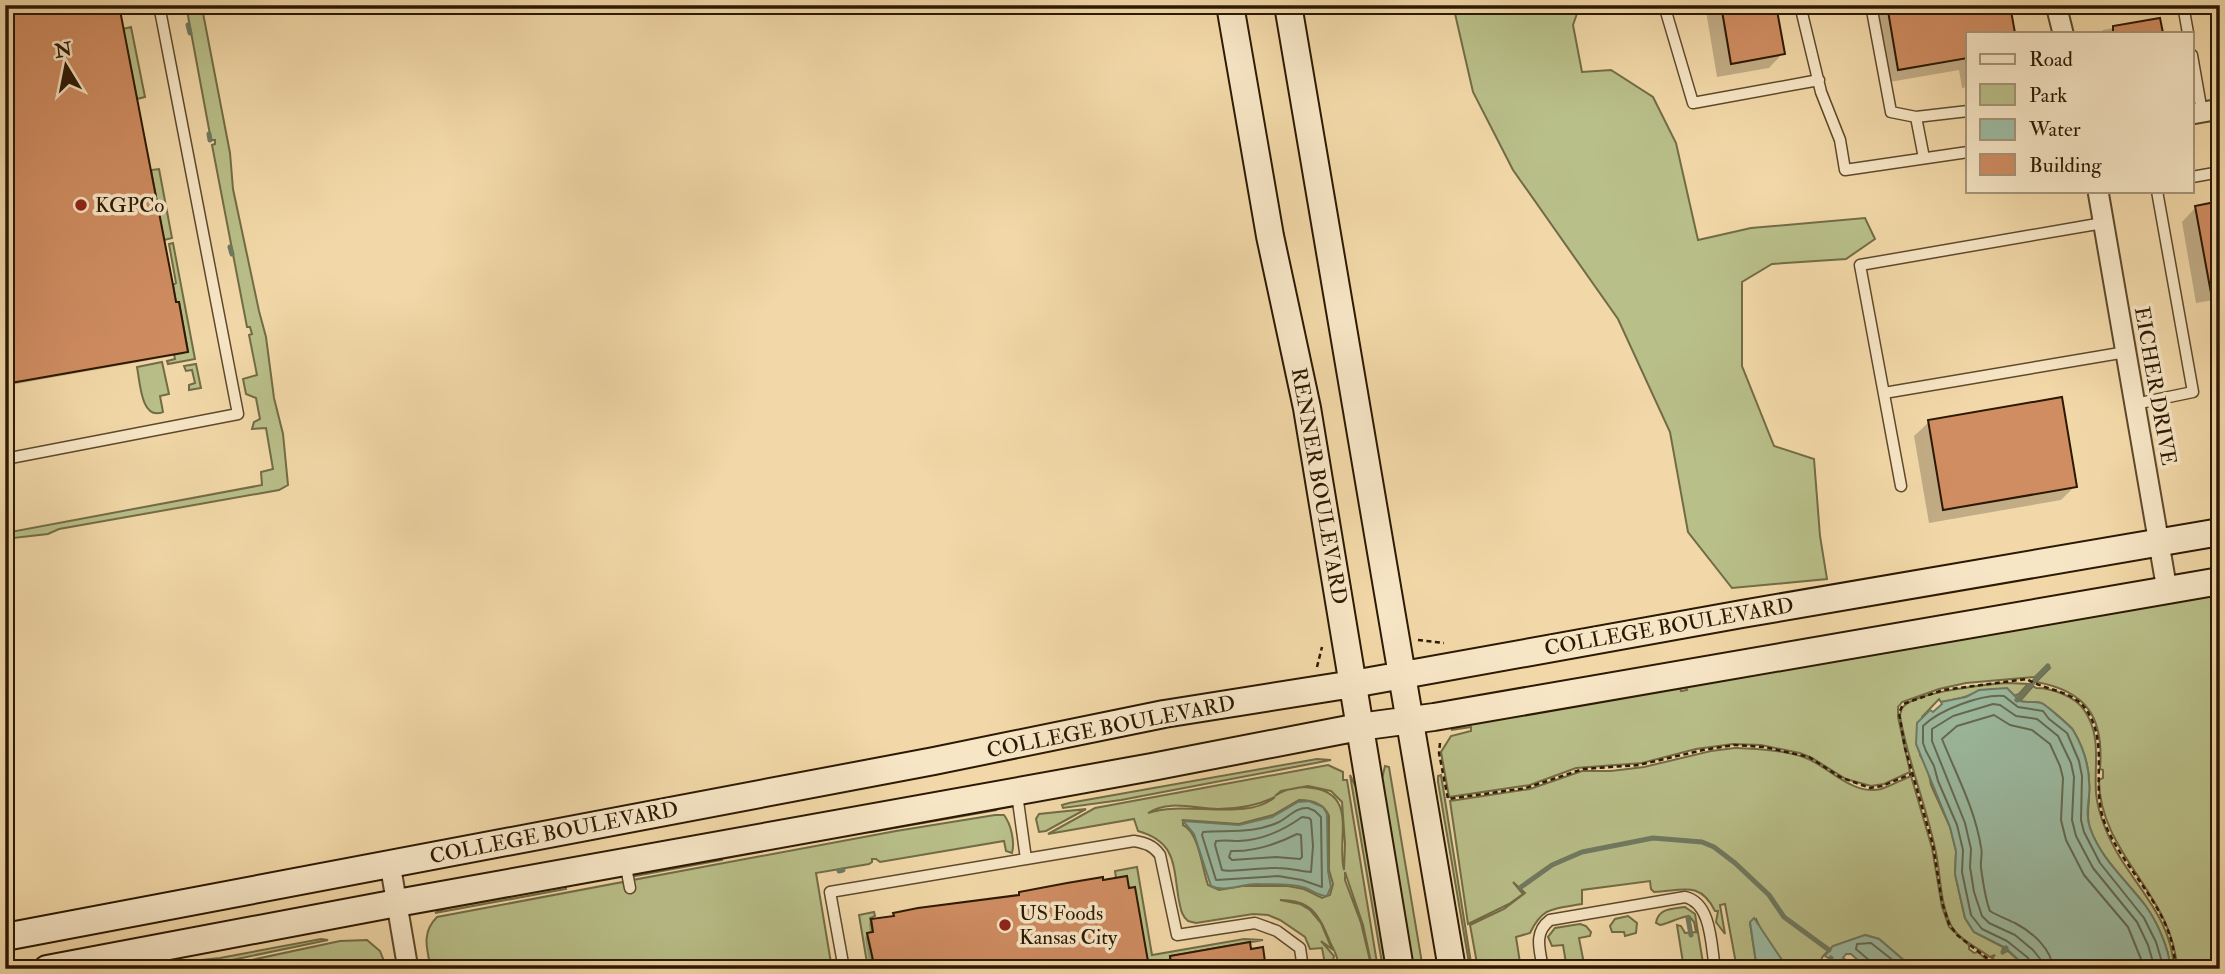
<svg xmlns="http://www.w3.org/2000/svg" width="2225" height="974" font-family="'IM FELL Double Pica',serif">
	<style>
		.green { fill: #b9bf89; stroke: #726c46; stroke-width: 2; fill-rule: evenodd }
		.water { fill: #9cbba2; stroke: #6f7a62; stroke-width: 2 }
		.shadow { fill: #0003 }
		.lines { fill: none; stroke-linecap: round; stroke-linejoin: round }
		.shore { stroke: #646a52; stroke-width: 2 }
		.stream { stroke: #6f7a62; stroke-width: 5 }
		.building { fill: #d08d62; stroke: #2c1903; stroke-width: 2 }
		.service-casing { stroke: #5e492c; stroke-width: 13 }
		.minor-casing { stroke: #5e492c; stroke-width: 23 }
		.secondary-casing { stroke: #2c1903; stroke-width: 30 }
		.path { stroke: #2c1903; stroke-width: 2.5; stroke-dasharray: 5 3.5; stroke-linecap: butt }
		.service { stroke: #f7e6c6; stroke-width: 10 }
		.minor { stroke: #f7e6c6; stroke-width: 19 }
		.secondary { stroke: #f7e6c6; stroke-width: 26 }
		.poi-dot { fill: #8f2418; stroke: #f7e6c6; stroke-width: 2.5 }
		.labels { text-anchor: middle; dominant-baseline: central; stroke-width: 7; stroke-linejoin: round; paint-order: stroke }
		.poi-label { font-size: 21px; fill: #2c1903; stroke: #f7e6c6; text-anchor: start }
		.street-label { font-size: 21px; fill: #2c1903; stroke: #f7e6c6 }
	</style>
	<rect width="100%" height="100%" fill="#f2d8a8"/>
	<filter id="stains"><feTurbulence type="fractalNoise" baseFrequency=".00286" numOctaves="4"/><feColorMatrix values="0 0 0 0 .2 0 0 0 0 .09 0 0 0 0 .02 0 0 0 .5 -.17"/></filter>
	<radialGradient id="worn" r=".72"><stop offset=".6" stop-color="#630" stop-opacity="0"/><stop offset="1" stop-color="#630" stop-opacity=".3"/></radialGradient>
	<path class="green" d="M186,5H201L203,13L230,153L233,189L259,311L266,337L274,398L283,434L288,485L279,490L59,529L48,534L5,539V533L262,485L261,472L273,469L266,428L252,429L254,422L260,419L256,398L246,394L243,379L257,375L249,335L252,334L250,327H247L212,145L215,144V140H211Z
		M1453,5H1580L1573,25L1582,72L1611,70L1653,97L1676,143L1698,240L1751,228L1865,218L1875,239L1846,259L1772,264L1742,282V366L1774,446L1814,459L1820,536L1827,579L1732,588L1688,532L1670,432L1618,319L1513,170L1473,92Z
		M131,27L145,97L137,99L123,29Z
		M159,169L172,238L164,240L151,170Z
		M173,243L195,359L168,364L167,361L175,359L174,354L188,351L179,302H176L173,285L176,283L169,244Z
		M162,362L169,394L160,396L163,412C141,421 140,382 137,367Z
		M196,364L201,388L189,390V385L195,383L192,370L186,371L184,366Z
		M2220,594V969H2177C2174,896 2099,853 2099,780L2103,778V770L2100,769C2104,719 2088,691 2036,682L2050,668L2047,665L2035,677L1966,683L1939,689L1902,702L1898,707V717L1910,772L1884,784L1871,786L1846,779L1812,758L1800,753L1761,745L1733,744L1696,749L1642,763L1576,768L1530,785L1449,797L1441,752L1451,736L1471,731V727L1451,730L1467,724L1674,688H1680L1681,691L1687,690L1686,687L1691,685Z
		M2009,683L2028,684L2019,694L2014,696C1998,685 1986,689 1970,695C1961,699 1951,700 1941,702L1939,699L1922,717L1920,755L1928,769L1931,785L1950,827L1956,851L1955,874L1965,918L1974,932L2003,947L2002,953L2008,951L2028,969H2004L1992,958L1995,955L1990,957C1978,948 1960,940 1952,927C1940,905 1941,877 1936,853C1927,807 1908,763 1900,716C1901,712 1900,709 1904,706C1918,692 1988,684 2009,683Z
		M2033,686L2036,688C2051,688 2075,696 2084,710C2102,736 2094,763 2096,793C2097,806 2101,818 2106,830C2125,879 2172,912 2174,969H2171C2168,947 2158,923 2145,905C2125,879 2101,859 2090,828C2086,817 2089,806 2089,796C2091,773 2085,750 2073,730C2071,727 2044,703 2041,703C2035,701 2027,703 2020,701Z
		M1735,748C1758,749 1784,750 1806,758C1829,767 1853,796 1881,789C1891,786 1901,780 1911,776L1932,848L1942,907L1949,927L1969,945V949L1974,953L1978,952L1987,960L1975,969H1914L1879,939L1865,935L1833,946L1823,956L1816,969H1786L1784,963L1764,936L1756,919L1750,923L1757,969H1737L1725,904L1720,905L1725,934L1716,922L1718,911H1715C1700,880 1682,891 1654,892L1651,889L1650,881L1582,890V904C1554,909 1543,906 1530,933L1516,937L1521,969H1478L1470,925L1504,909L1525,893L1513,882L1523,894L1509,904L1468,924L1450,801L1530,789L1582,771H1611L1644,767L1711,751Z
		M1317,759L1331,760L1121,800L1063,808L1062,805L1069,803Z
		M1328,765L1343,772V780H1347L1378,969L1372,967L1363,925L1345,872V880L1361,923L1372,969H1338C1339,959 1335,952 1330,942C1319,915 1312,900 1280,900L1300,904L1310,910L1321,923L1332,949L1321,941L1334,956L1331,969H1326L1322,948L1310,949L1305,937L1280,920L1268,915L1253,914L1196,923L1188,921C1181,915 1181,909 1179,901C1173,866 1177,842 1138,831L1134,819L1048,834L1095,808ZM1308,786L1331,791L1342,802L1345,844L1344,870C1336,840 1359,794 1312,788C1301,786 1284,789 1275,796L1281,791ZM1275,797C1247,822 1184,800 1148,813C1169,799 1196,809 1218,809C1237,809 1259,805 1275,797ZM1299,800C1312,800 1324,803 1329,816V870L1333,884L1330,895L1322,898L1304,889L1288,886H1242L1219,890L1208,885C1202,869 1199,832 1183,825V820L1239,824L1273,815Z
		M1385,766L1389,767L1423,969H1409L1380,787Z
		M1350,775L1359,793L1388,969H1383Z
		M1441,775L1472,969H1470L1438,782V776Z
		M993,809L997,810L871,832L870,829Z
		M1086,809L1046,831L1039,832L1036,819L1039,814Z
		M995,815H1004C1011,824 1015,842 1012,853L1006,851L1004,841L880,862L876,859H872V862L869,864L816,873L832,969H431C427,949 421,933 437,917L623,882L625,888H630L633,880L896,831Z
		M722,856V860L635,876L638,872Z
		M1137,867L1152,955L1244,939L1263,940L1170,956L1172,969H1138L1149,966L1129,888L1116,878L1115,871Z
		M566,885V889L435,913L450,906Z
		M1685,907L1695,914L1704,969H1684L1677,925L1681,926L1685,933L1696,932L1694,922L1689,916C1679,917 1670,923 1660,925L1656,923C1658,908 1672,909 1685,907Z
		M874,912L875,916L870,918L873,932L867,933L875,969H868L859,915Z
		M1628,916L1637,923L1636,933L1625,936L1624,932H1612L1610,926L1615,919Z
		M1580,924L1586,926L1591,932L1590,936L1579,938L1585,969H1567L1563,945L1552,946L1548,937L1555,928Z
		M321,939L328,940L203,966L117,969L220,958Z
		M367,940L380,951L384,961L381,963L383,967L386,966L388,969H209L340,941Z"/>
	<path class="water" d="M2007,688L2020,701C2027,703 2034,701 2041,703C2044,703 2071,727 2073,730C2085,750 2091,772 2089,796C2088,806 2086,817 2090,828C2101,859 2125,879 2145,905C2158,923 2168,947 2171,969H2028L2006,948L1974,932L1965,918L1955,874L1956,851L1950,827L1916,744L1917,723L1930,710L1933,712L1942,704L1941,702L1966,697L1979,690Z
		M1309,801L1323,807L1327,814L1328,871L1331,887L1327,896C1316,896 1312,889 1302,887C1287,883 1273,885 1259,884C1244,883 1224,893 1211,886L1194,834L1183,821L1239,825L1272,817L1298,802Z
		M1754,918L1784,963L1786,969H1757L1750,922Z
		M1865,935L1879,939L1914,969H1868L1851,954H1846L1843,958L1861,969H1830L1835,962L1825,956L1833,946Z"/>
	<path class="shadow" d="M5,5L175,305L186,351L184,354L5,386Z
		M1705,5H1775L1783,53L1769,68L1717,77Z
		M1871,5H2009L2014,33H1968V87L1962,88L1959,70L1884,83Z
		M2158,20L2161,33H2100L2103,30Z
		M2196,207L2220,299L2196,303L2182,222Z
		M2220,355V388L2215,361Z
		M1929,422L2075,486L2061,500L1929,523L1914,436Z
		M1020,893L1147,966L1144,969H870L865,937L870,934L869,924L871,921L891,917L894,914L976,900L977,903L1016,897Z
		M1248,944L1249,952L1264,969H1168L1166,961L1169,958Z"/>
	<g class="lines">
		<path class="shore" d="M1308,808L1315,811L1321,817L1322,887L1302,880L1278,876L1216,880L1202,835L1203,832C1228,830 1254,834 1279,822C1289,817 1296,807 1308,808Z
			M1302,817L1309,818L1311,820L1313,846L1311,872C1300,871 1289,868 1277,868C1263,867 1232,873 1222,870L1215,845L1216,841C1224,840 1231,841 1239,841C1262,840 1284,830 1302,817Z
			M1297,834L1301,835L1302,857L1300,859L1276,857L1232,860L1229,857L1231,851C1253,852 1277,844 1297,834Z
			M1872,969L1870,961L1856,949L1857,944L1871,943L1904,969
			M2033,969L2032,963L2027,957L2007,941L1982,929L1971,915L1962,872L1963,850L1957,825L1938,781L1934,766L1926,751L1923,743V726C1939,710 1981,694 2004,696L2018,707L2043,711L2049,719L2067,733L2079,761L2082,776L2081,820L2084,832L2100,863L2144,918L2156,942L2164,969
			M2042,969L2041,960L2033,950L2015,935L1989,923L1982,916L1974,892L1970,867L1971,849L1965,823L1932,741V729L1953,716L1993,704L2000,705L2016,716L2037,719L2058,736L2071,763L2074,777L2072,820L2076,836L2093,868L2137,922L2148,945L2155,969
			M2053,969C2052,949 2032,932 2015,923C2007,919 1998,916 1990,911C1985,899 1983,881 1981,868C1980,861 1983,854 1981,847C1975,809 1956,774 1942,739L1957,726L1994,715L2010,725L2032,730L2050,744L2060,766L2063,778L2061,820L2066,840L2084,875L2128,927L2145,969"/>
		<path class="stream" d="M188,25L190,33
			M209,134L210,140
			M230,247L232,254
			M2017,700L2048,666
			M839,871L843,870
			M1521,887L1552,865L1582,852L1653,838L1702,842L1714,847L1735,863L1769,895L1784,917L1829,950
			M1688,918L1691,935
			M2003,952L2006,948
			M1824,969L1831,958"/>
	</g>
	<path class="building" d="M5,5H119L173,285L176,302H179L188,352L5,384Z
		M1721,5H1776L1785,54L1731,64Z
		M1887,5H2010L2015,33H1968V58L1898,70Z
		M2160,18L2163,33H2113V26Z
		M2220,201V304H2213L2195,206Z
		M2062,397L2077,487L1943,510L1928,420Z
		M1127,876L1129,888L1135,887L1149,967L875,969L867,933L873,932L871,919L894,916L893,913L918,908L1019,895V892L1067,883L1103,877V880Z
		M1250,942L1251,949L1263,947L1266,969H1172L1170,956Z"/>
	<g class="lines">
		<g class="service-casing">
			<path id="service" d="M1664,5L1693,103L1819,80
				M1800,5L1821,92L1840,140L1845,170L1968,152
				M1871,5L1891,112L1916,117L1924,158
				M2183,5L2188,33
				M2192,55L2202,112
				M1916,117L1968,111
				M2192,177L2220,172
				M1884,393L2126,352
				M2135,404L2193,392L2157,191
				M5,459L238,414L159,5
				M1901,486L1860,265L2103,223
				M1017,794L1026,859L1134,841C1145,843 1153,845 1160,855L1177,935L1255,923L1277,931L1300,948L1303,969
				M625,862L630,888
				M844,969L830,892L1026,859
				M1543,969C1540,950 1533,933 1550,920L1685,897C1712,903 1711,946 1715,969"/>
		</g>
		<g class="minor-casing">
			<path id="minor" d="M2056,5L2063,33
				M2192,114L2220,109
				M2098,191L2167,590
				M390,864L408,969"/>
		</g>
		<g class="secondary-casing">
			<path id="secondary" d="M1230,5L1270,236L1307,408L1400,969
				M1288,5L1452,969
				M5,937L934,761L1164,714L1353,684L1742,614L2220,532
				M47,969L397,903L1152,767L1359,727L1434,717L2220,581"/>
		</g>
		<path class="path" d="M1418,640L1444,643
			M1317,667L1322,647
			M1440,743L1439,753L1448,799L1526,788L1583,769L1639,765L1703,750L1734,745L1764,747L1809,757L1840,777L1870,788L1882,786L1911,774
			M2001,969L1957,935L1949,924L1942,902L1933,845L1905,748L1899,713L1903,704L1943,690L2027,679C2046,691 2074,690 2087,711C2109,744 2091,785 2104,821C2123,872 2176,910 2175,969"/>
		<use href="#service" class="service"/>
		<use href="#minor" class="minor"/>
		<use href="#secondary" class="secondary"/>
	</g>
	<g class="poi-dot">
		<circle cx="81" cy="205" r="7"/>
		<circle cx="1005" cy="925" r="7"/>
	</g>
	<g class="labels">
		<g class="poi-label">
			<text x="95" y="205">KGPCo</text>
			<text x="1019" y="913">US Foods<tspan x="1019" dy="24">Kansas City</tspan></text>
		</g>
		<g class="street-label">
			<text transform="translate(2155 386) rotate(80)">EICHER DRIVE</text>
			<text transform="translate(1319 486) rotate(80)">RENNER BOULEVARD</text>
			<text transform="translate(1669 627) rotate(-10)">COLLEGE BOULEVARD</text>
			<text transform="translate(1111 727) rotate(-11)">COLLEGE BOULEVARD</text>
			<text transform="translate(554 833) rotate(-11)">COLLEGE BOULEVARD</text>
		</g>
	</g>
	<rect width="2225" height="974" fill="none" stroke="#f2d8a8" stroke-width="28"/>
	<rect x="7" y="7" width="2211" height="960" fill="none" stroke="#2c1903" stroke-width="3.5"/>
	<rect x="14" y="14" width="2197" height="946" fill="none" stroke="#2c1903" stroke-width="2"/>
	<rect x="1966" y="32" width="228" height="161" fill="#f7e6c6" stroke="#a69478" stroke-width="2"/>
	<rect x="1980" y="54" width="35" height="10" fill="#f7e6c6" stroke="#a69478" stroke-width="2"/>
	<text x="2029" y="66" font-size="21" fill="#2c1903">Road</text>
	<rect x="1980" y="84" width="35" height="21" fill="#b9bf89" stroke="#a69478" stroke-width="2"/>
	<text x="2029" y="102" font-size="21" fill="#2c1903">Park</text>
	<rect x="1980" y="119" width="35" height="21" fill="#9cbba2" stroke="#a69478" stroke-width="2"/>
	<text x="2029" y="136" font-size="21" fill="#2c1903">Water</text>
	<rect x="1980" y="154" width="35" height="21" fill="#d08d62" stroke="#a69478" stroke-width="2"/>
	<text x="2029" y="172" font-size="21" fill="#2c1903">Building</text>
	<g transform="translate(66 66) rotate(350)" stroke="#f7e6c6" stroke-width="5" paint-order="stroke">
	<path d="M0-5L12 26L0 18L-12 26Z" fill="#2c1903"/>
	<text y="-10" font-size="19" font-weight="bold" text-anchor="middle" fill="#2c1903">N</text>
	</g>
	<rect width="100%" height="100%" filter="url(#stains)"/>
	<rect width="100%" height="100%" fill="url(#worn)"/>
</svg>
